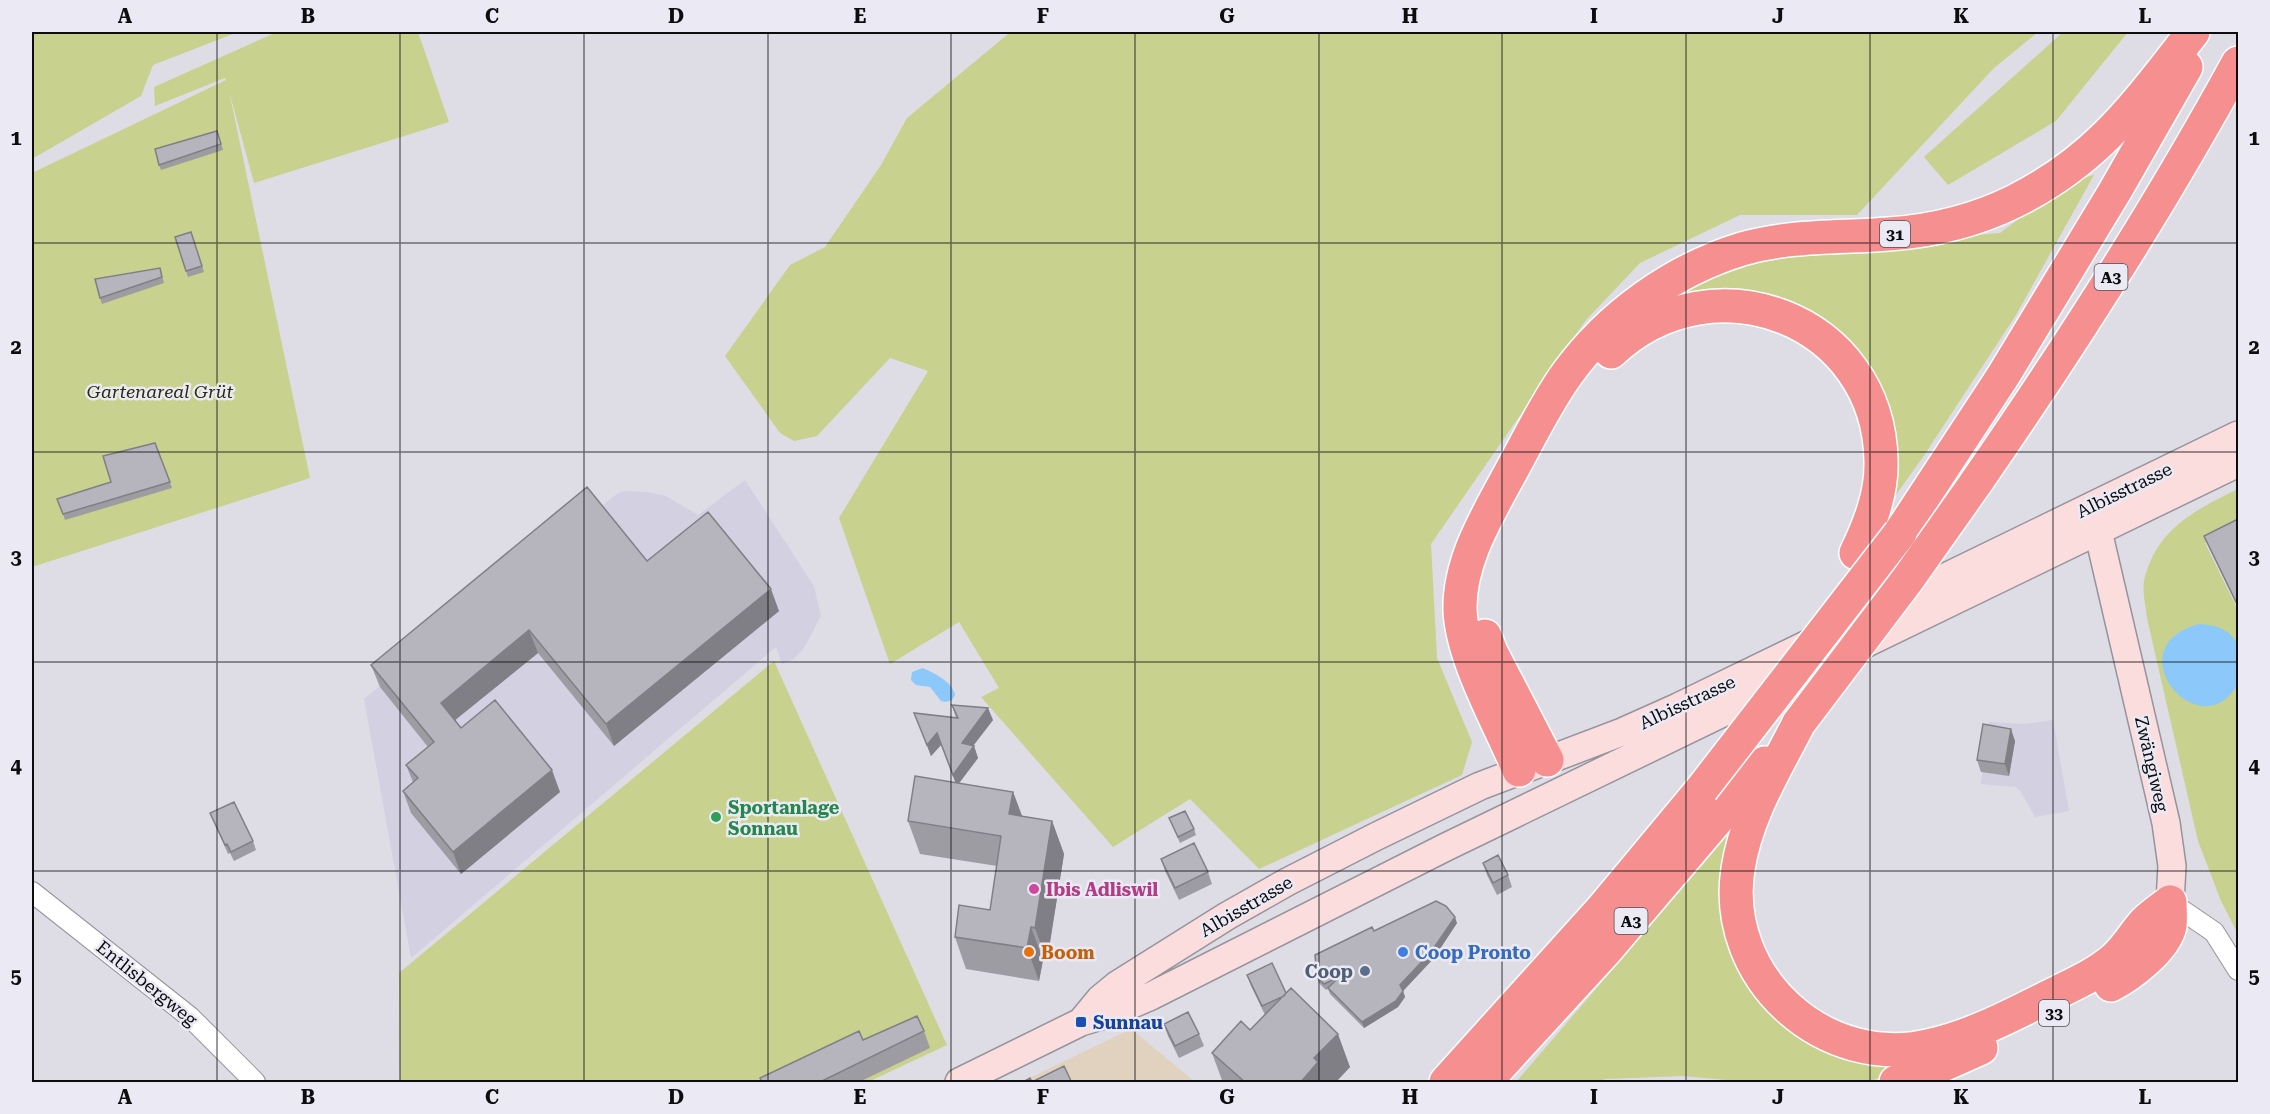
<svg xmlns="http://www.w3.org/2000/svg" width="2270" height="1114" font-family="'Roboto Serif',serif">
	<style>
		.commercial { fill: #e1d2bf }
		.built { fill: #d2d0e1 }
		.green { fill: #c8d18e }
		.water { fill: #8cc8fa }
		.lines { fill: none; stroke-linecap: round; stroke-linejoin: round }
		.street-casing { stroke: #95949d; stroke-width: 22 }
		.secondary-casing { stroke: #95949d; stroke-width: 30 }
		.highway-casing { stroke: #fff; stroke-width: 36 }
		.street { stroke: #fff; stroke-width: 20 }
		.secondary { stroke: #fcddde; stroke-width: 27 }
		.highway { stroke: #f68f90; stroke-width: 33 }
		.highway-bridge-casing { stroke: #fff; stroke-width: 36; stroke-linecap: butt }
		.highway-bridge { stroke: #f68f90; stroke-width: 33 }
		.wall { fill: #9d9ca3 }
		.shaded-wall { fill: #7f7f85 }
		.building { fill: #b6b5be; stroke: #7f7f85; stroke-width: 1.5 }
		.grid { fill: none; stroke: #0d0c0f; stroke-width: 1.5; stroke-opacity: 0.55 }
		.leisure-dot { fill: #2e9e5b; stroke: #ebeaf4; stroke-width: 2 }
		.hotel-dot { fill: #d1479c; stroke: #ebeaf4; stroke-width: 2 }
		.food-dot { fill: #e8710a; stroke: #ebeaf4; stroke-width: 2 }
		.shop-dot { fill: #3f7fe0; stroke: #ebeaf4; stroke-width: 2 }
		.service-dot { fill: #5c6f8a; stroke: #ebeaf4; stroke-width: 2 }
		.transit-dot { fill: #1a4fb4; stroke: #ebeaf4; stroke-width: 2 }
		.labels { text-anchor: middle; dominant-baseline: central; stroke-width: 5; stroke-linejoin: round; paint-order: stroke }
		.shield { fill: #ebeaf4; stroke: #504f54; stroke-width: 1.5 }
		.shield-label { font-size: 16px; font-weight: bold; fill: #0d0c0f }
		.park-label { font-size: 18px; font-style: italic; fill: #292c0c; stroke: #ebeaf4 }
		.street-label { font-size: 18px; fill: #0d0c0f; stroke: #ebeaf4 }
		.leisure-label { font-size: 18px; font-weight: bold; fill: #27864d; stroke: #ebeaf4; text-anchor: start }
		.hotel-label { font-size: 18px; font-weight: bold; fill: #b23c85; stroke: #ebeaf4; text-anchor: start }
		.food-label { font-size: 18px; font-weight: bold; fill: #c56008; stroke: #ebeaf4; text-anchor: start }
		.shop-label { font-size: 18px; font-weight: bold; fill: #366cbe; stroke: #ebeaf4; text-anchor: start }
		.service-label { font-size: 18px; font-weight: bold; fill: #4e5e75; stroke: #ebeaf4; text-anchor: end }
		.transit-label { font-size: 18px; font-weight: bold; fill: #164399; stroke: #ebeaf4; text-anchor: start }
		.neatline { fill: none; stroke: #0d0c0f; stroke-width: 2 }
		.grid-label { font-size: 20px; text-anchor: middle; font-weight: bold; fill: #0d0c0f }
	</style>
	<rect width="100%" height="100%" fill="#dedde6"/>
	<path class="commercial" d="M1131,1029L1195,1082H1021Z"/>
	<path class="built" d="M745,480L814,586L821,616L804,648L794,659L782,664L776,647L411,958L364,699L618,493L626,491L647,492L666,496L698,515Z
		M2053,720L2069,811L2035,817L2021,792L2016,787L1981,784L1989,722L2025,724Z"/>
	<path class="green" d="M32,32H238L153,65L141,96L32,159Z
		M277,32H418L449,122L254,183L229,91L310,478L32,567V173L226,80L225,78L155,106L154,87Z
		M1014,32H2038L1994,68L1857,215H1740L1640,263L1586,320L1431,544L1437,658L1472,742L1462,775L1259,869L1190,799L1113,847L981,697L999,688L959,622L890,664L839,518L928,371L890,358L817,436L794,441L780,433L725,356L790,265L825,247L881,165L907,118L1008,34Z
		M2063,32H2128L2056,121L1948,185L1924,157Z
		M2094,175L2016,315L1923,457L1883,513L1840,337L1664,303L1704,274L1767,252L2000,233L2068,182Z
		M2238,489V527L2205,543L2238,610V934L2221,901L2198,841L2147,618C2146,607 2142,592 2144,581C2156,529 2195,510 2238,489Z
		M774,661L947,1045L868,1082H400L399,973Z
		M1734,828L1760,993L1924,1064L1867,1082H1749L1682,1076L1606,1079L1594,1082H1516Z"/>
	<path class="water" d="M2199,624C2216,625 2230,629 2238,645V684C2200,751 2113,647 2199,624Z
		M923,668C935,674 952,681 955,695L952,700L946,702L941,701L930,687L916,685L911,680L912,672Z"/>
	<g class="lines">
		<g class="street-casing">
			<path id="street" d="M32,892L190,1017L255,1082
				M2170,902L2214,932L2238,970"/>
		</g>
		<g class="secondary-casing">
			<path id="secondary" d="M2090,515L2098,531L2166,823L2172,866L2170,902
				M1081,1022L1100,999L1117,985L1227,916L1287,882L1375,837L1480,786L1622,732L1678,707L2238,435
				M959,1082L1081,1022L1114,1012L1151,996L1446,847L2238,463"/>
		</g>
		<g class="highway-casing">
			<path id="highway" d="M1611,352C1712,256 1879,318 1881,461C1882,493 1870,524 1856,553
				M1975,484C2069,348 2159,208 2238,63
				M1900,533L2003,376L2115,191L2186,67
				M1485,636L1491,652L1547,760
				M1799,723C1775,770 1746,816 1738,869C1721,978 1825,1072 1932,1045C1975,1035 2014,1014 2054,994C2074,984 2095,975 2113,960C2126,949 2133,935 2145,922C2152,915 2161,909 2170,902
				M1519,770C1500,724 1462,659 1460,610C1459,562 1486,518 1508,477C1527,443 1544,406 1567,374C1609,316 1673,270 1742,249C1790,235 1840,238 1889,234C1932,231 1977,220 2015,201C2099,159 2137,103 2193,32
				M2111,985C2130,975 2165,949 2170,926C2171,918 2170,910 2170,902
				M1446,1082L1603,908L1702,789
				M1485,1082L1606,950L1765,763
				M1896,1082L1925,1073L1981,1048"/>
		</g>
		<use href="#street" class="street"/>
		<use href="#secondary" class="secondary"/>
		<use href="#highway" class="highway"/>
		<g class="highway-bridge-casing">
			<path id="highway-bridge" d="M1799,723L1908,579L1975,484
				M1702,789L1900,533"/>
		</g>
		<use href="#highway-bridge" class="highway-bridge"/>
	</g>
	<path class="wall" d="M217,131L223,150L161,170L159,165Z
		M191,232L204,272L188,277L175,237Z
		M160,268L164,283L102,304L100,298Z
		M155,443L172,488L65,520L63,514L111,482Z
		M2238,519V608L2204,536Z
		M647,561L779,611L614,746L538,653L455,720L461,728L560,792L461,874L411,813L403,791L413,782L406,765L428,747L380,687L371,665Z
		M952,705L993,720L973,746H974L978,758L959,783L1013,792L1022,816L1052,821L1064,854L1047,961L1043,960L1039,981L966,969L955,937L990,910L997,866L920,854L908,821L955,782L941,745L931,756L914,713L956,718Z
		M2015,741L2009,776L1981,772L1977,760Z
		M210,813L253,841L256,850L234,861L230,853L228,854Z
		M1169,818L1194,829L1196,835L1180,843Z
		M1161,859L1208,872L1212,884L1179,900L1165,871Z
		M1483,863L1508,875L1512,887L1497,895L1487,875Z
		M1457,923L1434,958L1403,991L1405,997L1398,1007L1364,1028L1330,994L1328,989L1326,990L1319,983L1317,977L1374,931Z
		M1247,975L1286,993L1350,1067L1335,1083H1223L1212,1053L1250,1030L1265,1015L1251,986Z
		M1164,1024L1199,1034L1204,1046L1179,1058L1168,1036Z
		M924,1031L930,1048L857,1083H762L760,1078Z"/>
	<path class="shaded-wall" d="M771,589L779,611L614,746L606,724Z
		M529,630L538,653L449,725L441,703Z
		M988,708L993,720L966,755L962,743Z
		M2011,729L2015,741L2009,776L2005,764Z
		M937,733L941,745L931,756L927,745Z
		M974,746L978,758L957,786L953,775Z
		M552,770L560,792L461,874L453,852Z
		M1013,792L1025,824L1009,814Z
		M1052,821L1064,854L1047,961L1035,928Z
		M1455,917L1457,923L1434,958L1403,991L1400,985Z
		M1031,927L1043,960L1039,981L1027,948Z
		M1403,991L1405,997L1398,1007L1364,1028L1362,1022Z
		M1338,1034L1350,1067L1335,1083H1300L1314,1058Z"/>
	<path class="building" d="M217,131L221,144L159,165L155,149Z
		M191,232L202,266L186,271L175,237Z
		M160,268L162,277L100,298L95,279Z
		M155,443L170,482L63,514L57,499L111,482L103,456Z
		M587,487L647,561L708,512L771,589L606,724L529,630L441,703L461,728L495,700L552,770L453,852L403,791L418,778L406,765L434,742L371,665Z
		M2238,519V606L2204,536Z
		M952,705L988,708L962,743L974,746L953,775L937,733L927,745L914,713L958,718Z
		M1983,724L2011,729L2005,764L1977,760Z
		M915,776L1013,792L1009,814L1052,821L1035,928L1031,927L1027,948L955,937L959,905L990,910L1001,836L908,821Z
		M234,802L253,841L231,852L227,844L225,845L210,813Z
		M1185,811L1194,829L1178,837L1169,818Z
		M1194,843L1208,872L1175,888L1161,859Z
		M1498,855L1508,875L1493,883L1483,863Z
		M1436,901L1446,906L1455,917L1431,952L1400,985L1403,991L1396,1001L1362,1022L1328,988L1339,977L1324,984L1317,977L1315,955L1372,927L1374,931Z
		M1272,963L1286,993L1284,996L1262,1006L1247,975Z
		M1291,988L1338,1034L1314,1058L1318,1062L1300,1083H1246L1212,1053L1241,1021L1250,1030Z
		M1188,1012L1199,1034L1175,1046L1164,1024Z
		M917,1016L924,1031L818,1083H763L760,1078L859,1031L863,1040Z
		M1064,1066L1072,1083H1021L1030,1078L1032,1082Z"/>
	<path class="grid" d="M217,32V1082M400,32V1082M584,32V1082M768,32V1082M951,32V1082M1135,32V1082M1319,32V1082M1502,32V1082M1686,32V1082M1870,32V1082M2053,32V1082M32,243H2238M32,452H2238M32,662H2238M32,871H2238"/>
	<circle class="leisure-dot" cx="716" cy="817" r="6"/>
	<circle class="hotel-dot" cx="1034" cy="889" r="6"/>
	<circle class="food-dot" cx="1029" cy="952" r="6"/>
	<circle class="shop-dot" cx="1403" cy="952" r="6"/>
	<circle class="service-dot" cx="1365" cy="971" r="6"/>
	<rect class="transit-dot" x="1075" y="1016" width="12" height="12" rx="3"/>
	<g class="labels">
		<g class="shield">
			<rect x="1880" y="221" width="30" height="26" rx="4.5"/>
			<rect x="2094.5" y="264" width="33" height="26" rx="4.5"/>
			<rect x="1614.5" y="908" width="33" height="26" rx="4.5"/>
			<rect x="2039" y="1000" width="30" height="26" rx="4.5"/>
		</g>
		<g class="shield-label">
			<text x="1895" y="234">31</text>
			<text x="2111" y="277">A3</text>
			<text x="1631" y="921">A3</text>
			<text x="2054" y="1013">33</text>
		</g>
		<g class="park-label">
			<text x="160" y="391">Gartenareal Grüt</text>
		</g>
		<g class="street-label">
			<text transform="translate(2124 490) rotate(-26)">Albisstrasse</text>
			<text transform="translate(1687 702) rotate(-25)">Albisstrasse</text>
			<text transform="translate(2152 764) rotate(77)">Zwängiweg</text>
			<text transform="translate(1246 906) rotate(-30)">Albisstrasse</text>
			<text transform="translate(147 983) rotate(39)">Entlisbergweg</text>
		</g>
		<g class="leisure-label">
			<text x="728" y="807">Sportanlage<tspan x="728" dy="21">Sonnau</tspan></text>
		</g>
		<g class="hotel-label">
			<text x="1046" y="889">Ibis Adliswil</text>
		</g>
		<g class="food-label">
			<text x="1041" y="952">Boom</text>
		</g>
		<g class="shop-label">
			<text x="1415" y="952">Coop Pronto</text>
		</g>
		<g class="service-label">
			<text x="1353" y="971">Coop</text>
		</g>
		<g class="transit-label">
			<text x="1093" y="1022">Sunnau</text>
		</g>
	</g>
	<rect width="2270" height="1114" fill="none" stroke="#ebeaf4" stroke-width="66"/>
	<rect x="33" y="33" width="2204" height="1048" class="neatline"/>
	<g class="grid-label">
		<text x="125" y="23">A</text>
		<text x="308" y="23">B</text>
		<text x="492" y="23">C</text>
		<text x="676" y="23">D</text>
		<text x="860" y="23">E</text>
		<text x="1043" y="23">F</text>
		<text x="1227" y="23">G</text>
		<text x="1410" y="23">H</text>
		<text x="1594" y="23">I</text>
		<text x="1778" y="23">J</text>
		<text x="1961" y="23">K</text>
		<text x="2145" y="23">L</text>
		<text x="16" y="145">1</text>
		<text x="2254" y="145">1</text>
		<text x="16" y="354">2</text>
		<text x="2254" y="354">2</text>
		<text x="16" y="564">3</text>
		<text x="2254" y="564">3</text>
		<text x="16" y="773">4</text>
		<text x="2254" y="773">4</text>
		<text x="16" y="983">5</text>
		<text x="2254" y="983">5</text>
		<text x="125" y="1104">A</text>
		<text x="308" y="1104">B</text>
		<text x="492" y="1104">C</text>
		<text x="676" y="1104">D</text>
		<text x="860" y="1104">E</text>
		<text x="1043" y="1104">F</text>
		<text x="1227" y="1104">G</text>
		<text x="1410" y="1104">H</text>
		<text x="1594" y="1104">I</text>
		<text x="1778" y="1104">J</text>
		<text x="1961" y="1104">K</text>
		<text x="2145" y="1104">L</text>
	</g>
</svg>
